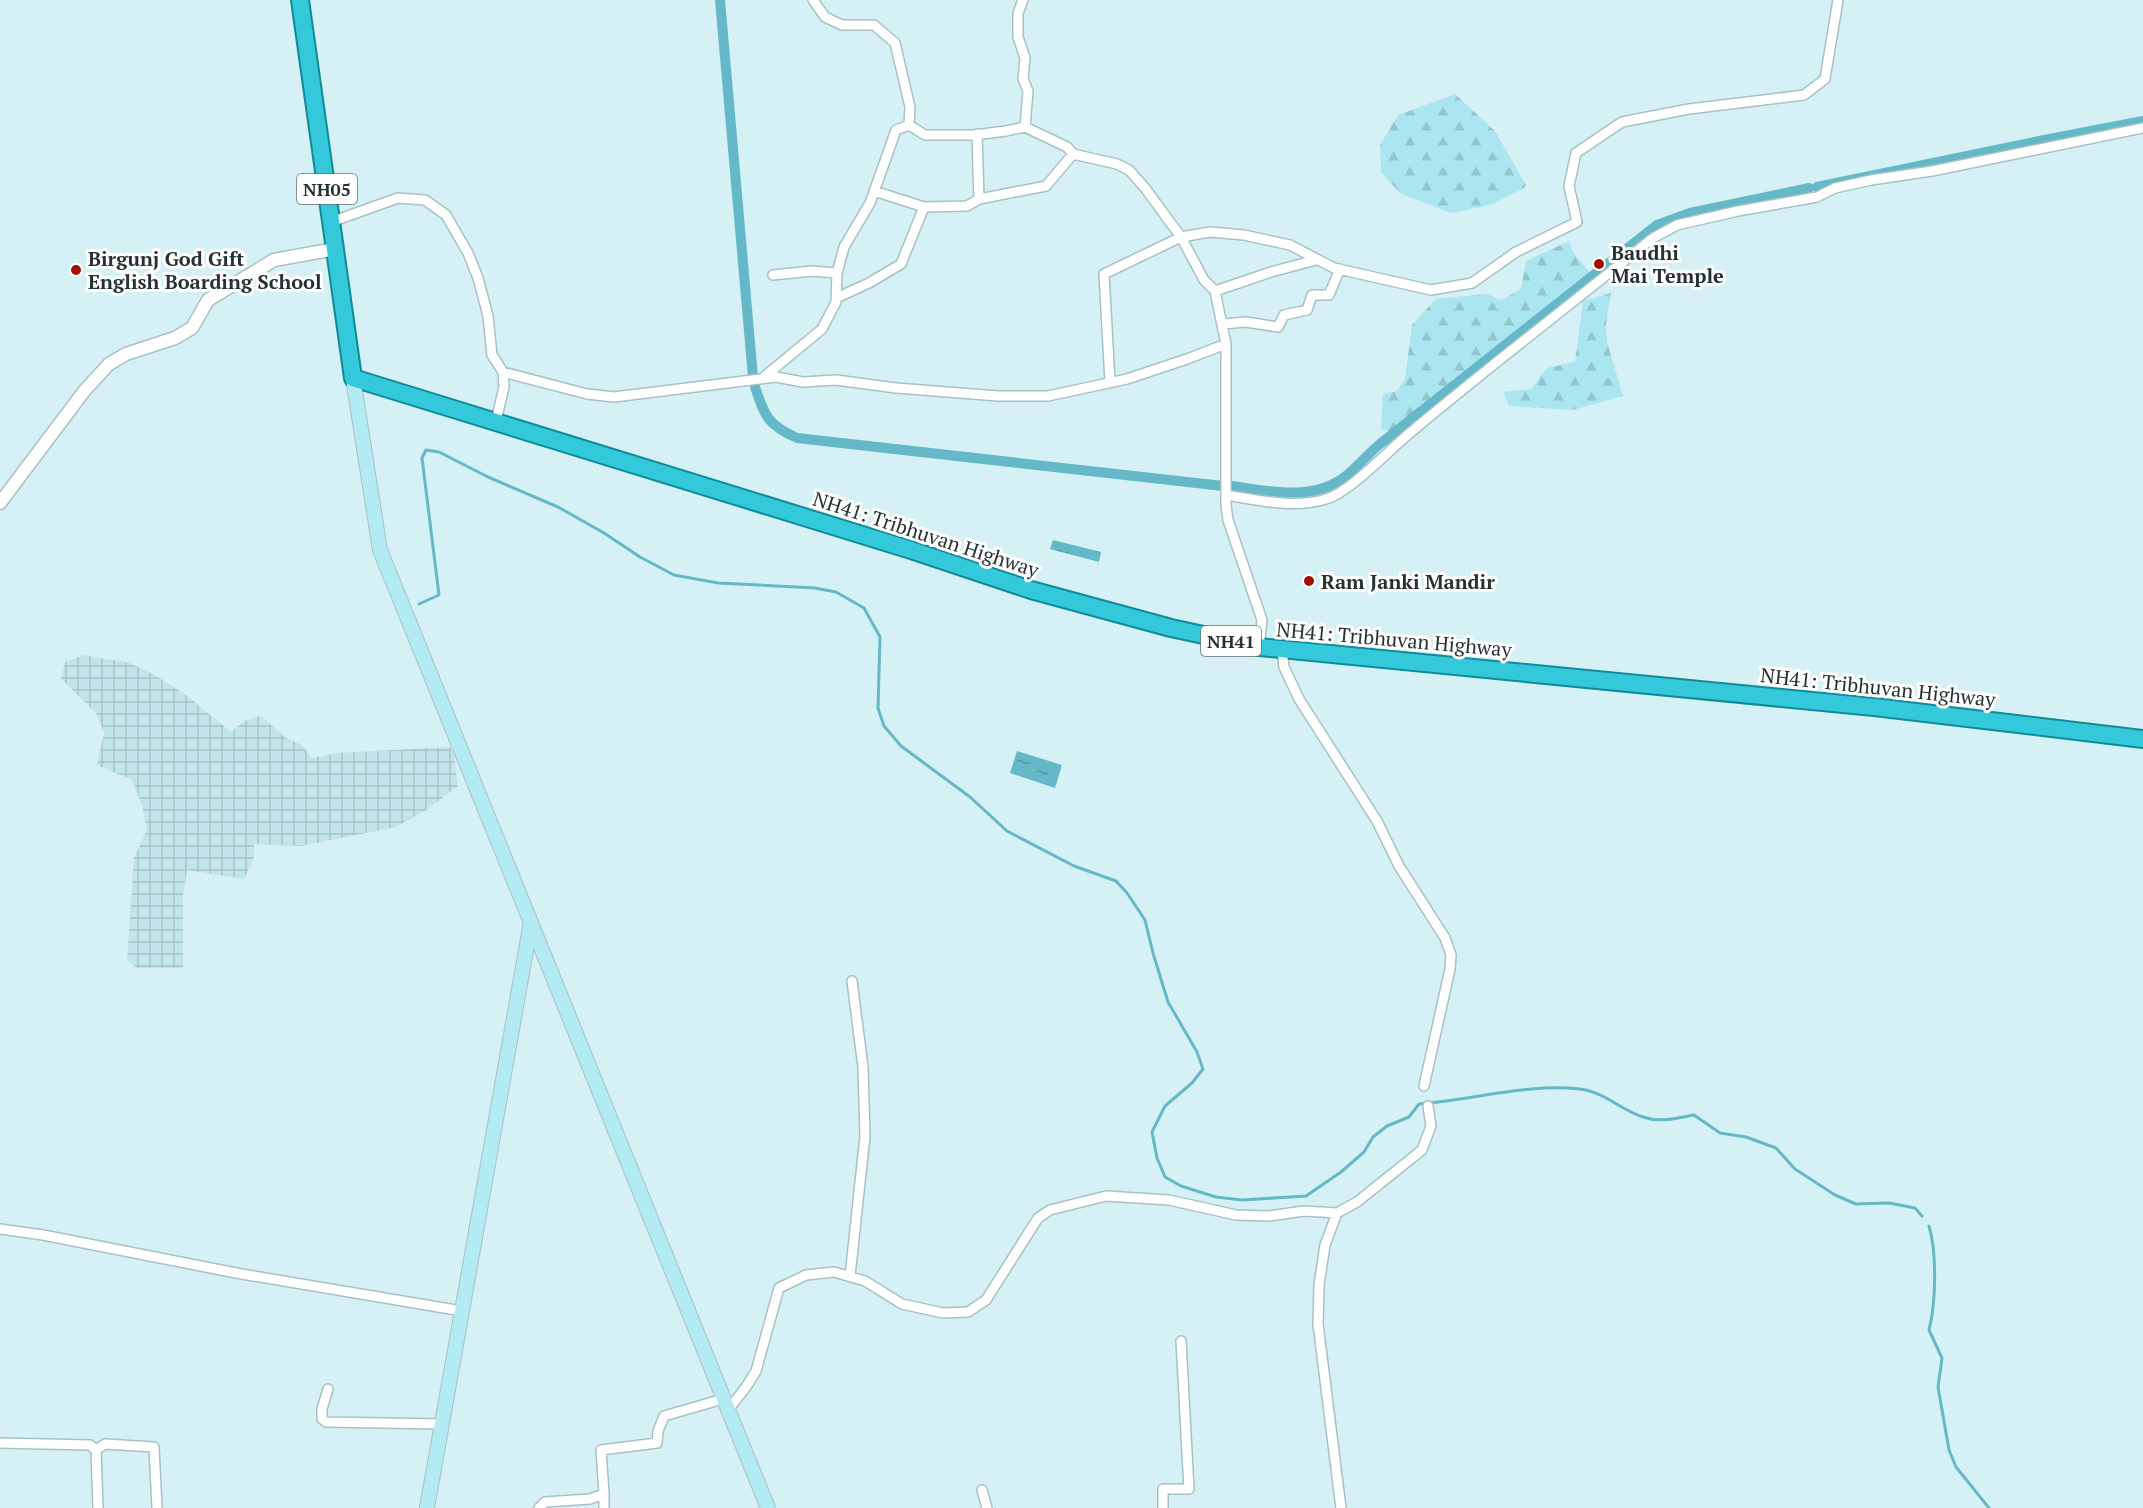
<svg xmlns="http://www.w3.org/2000/svg" width="2143" height="1508" font-family="'PT Serif',serif">
	<style>
		.industrial { fill: url(#industrial-grid) }
		.forest { fill: url(#forest-firs) }
		.water { fill: url(#water-ripples) }
		.lines { fill: none; stroke-linecap: round; stroke-linejoin: round }
		.stream { stroke: #65b8c7; stroke-width: 3 }
		.canal { stroke: #65b8c7; stroke-width: 10 }
		.minor-casing { stroke: #a7c1c5; stroke-width: 12 }
		.tertiary-casing { stroke: #a7c1c5; stroke-width: 15 }
		.secondary-casing { stroke: #a7c1c5; stroke-width: 16 }
		.trunk-casing { stroke: #0f8b9a; stroke-width: 20 }
		.minor { stroke: #fff; stroke-width: 9 }
		.tertiary { stroke: #fff; stroke-width: 12 }
		.secondary { stroke: #b3ebf2; stroke-width: 14 }
		.trunk { stroke: #34c8db; stroke-width: 16 }
		.poi-dot { fill: #a30d01; stroke: #fff; stroke-width: 2 }
		.labels { text-anchor: middle; dominant-baseline: central; stroke-width: 6; stroke-linejoin: round; paint-order: stroke }
		.shield { fill: #fff; stroke: #676f70; stroke-width: 1.5 }
		.shield-label { font-size: 18px; font-weight: bold; fill: #263132 }
		.poi-label { font-size: 20px; font-weight: bold; fill: #263132; stroke: #fff; text-anchor: start }
		.street-label { font-size: 20px; fill: #263132; stroke: #fff }
	</style>
	<defs>
		<pattern id="industrial-grid" width="8" height="8" patternUnits="userSpaceOnUse" patternTransform="scale(1.5)"><rect width="8" height="8" fill="#c1e4ea"/><path d="M0 4h8M4 0v8" fill="none" stroke="#a6c4c9"/></pattern>
		<pattern id="forest-firs" width="22" height="20" patternUnits="userSpaceOnUse" patternTransform="scale(1.5)"><rect width="22" height="20" fill="#aae5f0"/><path d="M5 1l3.5 6h-7zM16 11l3.5 6h-7z" fill="#92c5ce"/></pattern>
		<pattern id="water-ripples" width="26" height="14" patternUnits="userSpaceOnUse" patternTransform="scale(1.5)"><rect width="26" height="14" fill="#65b8c7"/><path d="M2 4q2-2 4 0t4 0M15 11q2-2 4 0t4 0" fill="none" stroke="#5396a2"/></pattern>
	</defs>
	<rect width="100%" height="100%" fill="#d6f1f6"/>
	<path class="industrial" d="M84,655L130,663L153,674L186,695L231,732L244,721L261,716L286,738L302,745L312,758L337,753L450,747L454,755L458,786L428,809L396,827L301,846L254,844V858L244,879L187,870L183,895V968H137L127,960L134,858L147,830L142,805L132,780L97,765L104,733L96,713L61,679L65,662Z"/>
	<path class="forest" d="M1455,94L1495,131L1526,185L1524,188L1491,205L1451,213L1401,194L1381,172L1380,145L1398,115Z
		M1569,241L1572,251L1594,277L1398,434L1381,429L1383,394L1397,391L1405,379L1412,325L1436,299L1487,294L1501,300L1521,289L1526,261Z
		M1611,293L1606,324L1607,342L1623,396L1573,410L1509,406L1503,392L1531,389L1547,368L1575,362L1583,301Z"/>
	<path class="water" d="M1053,540L1101,552L1099,562L1050,549Z
		M1017,751L1062,765L1055,788L1010,773Z"/>
	<g class="lines">
		<path class="stream" d="M419,604L439,595L422,458L426,450L439,452L488,477L558,507L604,533L640,557L674,575L718,583L815,588L836,592L864,608L880,637L878,708L884,726L901,746L970,797L1007,831L1074,866L1116,881L1127,893L1145,920L1153,953L1168,1002L1197,1052L1203,1069L1192,1083L1165,1106L1152,1132L1157,1158L1165,1177L1181,1186L1216,1197L1242,1200L1306,1196L1341,1172L1364,1152L1373,1137L1387,1126L1409,1117L1419,1104C1471,1100 1529,1083 1580,1089C1604,1092 1621,1110 1643,1117C1660,1123 1677,1118 1694,1115L1720,1133L1746,1137L1776,1148L1795,1169L1835,1195L1856,1204L1889,1203L1915,1208L1922,1216
			M1929,1226C1937,1253 1936,1303 1929,1330L1942,1358L1938,1387L1949,1450L1956,1467L1989,1508"/>
		<path class="canal" d="M720,0L753,377
			M1817,187L2039,141L2143,121
			M755,387C765,417 768,425 797,438L1223,486
			M1232,486C1268,491 1314,502 1346,476C1358,466 1368,454 1380,444L1657,225L1690,213L1809,188"/>
		<g class="minor-casing">
			<path id="minor" d="M813,0L825,17L842,25H874L895,43L910,107L909,125
				M1023,0L1018,13V37L1025,58L1023,79L1028,91L1025,127L1067,147L1073,154L1117,164L1129,170L1145,188L1181,237L1204,280L1215,291L1226,344V505L1228,520L1262,620L1259,647
				M977,134L979,199
				M874,191L924,207L967,206L979,199L1046,186L1073,154
				M331,222L398,198L425,200L446,215L468,253L478,278L488,316L492,355L503,372
				M773,275L812,271L837,273
				M1215,291L1271,272L1316,260
				M836,298L869,283L901,264L924,207
				M1222,324L1246,322L1278,327L1284,315L1307,310L1312,295H1329L1340,269
				M764,377L822,329L836,302L837,273L844,247L870,203L896,130L909,125L925,135H974L1006,131L1025,127
				M1110,382L1104,274L1181,237L1210,232L1244,235L1290,245L1334,268L1431,290L1472,283L1516,252L1577,222L1569,186L1576,153L1622,122L1689,109L1804,95L1825,79L1838,0
				M496,421L504,387L503,372L587,394L614,397L776,377L803,382L836,380L896,388L998,396H1048L1127,379L1187,359L1226,344
				M1226,495C1258,500 1294,509 1326,499C1350,492 1389,450 1411,432C1490,366 1572,303 1653,238L1677,225L1738,211L1817,197L1835,188L1871,180L1932,171L2143,128
				M1282,650L1284,667L1299,699L1377,821L1399,866L1445,938L1451,955L1450,969L1424,1086
				M1337,1213L1325,1245L1319,1285L1318,1324L1341,1508
				M0,1229L43,1235L236,1273L462,1311
				M850,1276L865,1136L863,1067L852,981
				M328,1389L322,1409V1419L326,1422L442,1424
				M728,1410L746,1387L756,1371L779,1288L806,1275L834,1272L865,1281L902,1304L943,1313L968,1312L986,1300L1038,1218L1050,1210L1106,1196L1169,1200L1236,1215L1269,1216L1304,1211L1337,1213L1357,1202L1422,1150L1431,1126L1428,1106
				M0,1443L90,1445L96,1450
				M982,1490L987,1508
				M604,1494V1508
				M98,1508L96,1450L105,1444L154,1447L157,1508
				M539,1508L545,1502L590,1499L604,1494L601,1450L657,1443L658,1431L664,1416L723,1399
				M1163,1508V1489H1189L1181,1341"/>
		</g>
		<g class="tertiary-casing">
			<path id="tertiary" d="M0,503L85,390L109,364L126,354L175,338L192,328L208,300L274,260L335,249"/>
		</g>
		<g class="secondary-casing">
			<path id="secondary" d="M353,378L380,550L768,1508
				M427,1508L531,922"/>
		</g>
		<g class="trunk-casing">
			<path id="trunk" d="M300,0L353,378L911,550L1031,590L1171,628L1259,647L1874,707L2143,739"/>
		</g>
		<use href="#minor" class="minor"/>
		<use href="#tertiary" class="tertiary"/>
		<use href="#secondary" class="secondary"/>
		<use href="#trunk" class="trunk"/>
	</g>
	<g class="poi-dot">
		<circle cx="1599" cy="264" r="6"/>
		<circle cx="76" cy="270" r="6"/>
		<circle cx="1309" cy="581" r="6"/>
	</g>
	<g class="labels">
		<g class="shield">
			<rect x="297" y="174" width="60" height="30" rx="4.5"/>
			<rect x="1201" y="626" width="60" height="30" rx="4.5"/>
		</g>
		<g class="shield-label">
			<text x="327" y="189">NH05</text>
			<text x="1231" y="641">NH41</text>
		</g>
		<g class="poi-label">
			<text x="1611" y="252">Baudhi<tspan x="1611" dy="23">Mai Temple</tspan></text>
			<text x="88" y="258">Birgunj God Gift<tspan x="88" dy="23">English Boarding School</tspan></text>
			<text x="1321" y="581">Ram Janki Mandir</text>
		</g>
		<g class="street-label">
			<text transform="translate(926 534) rotate(18)">NH41: Tribhuvan Highway</text>
			<text transform="translate(1394 639) rotate(5)">NH41: Tribhuvan Highway</text>
			<text transform="translate(1878 687) rotate(6)">NH41: Tribhuvan Highway</text>
		</g>
	</g>
</svg>
